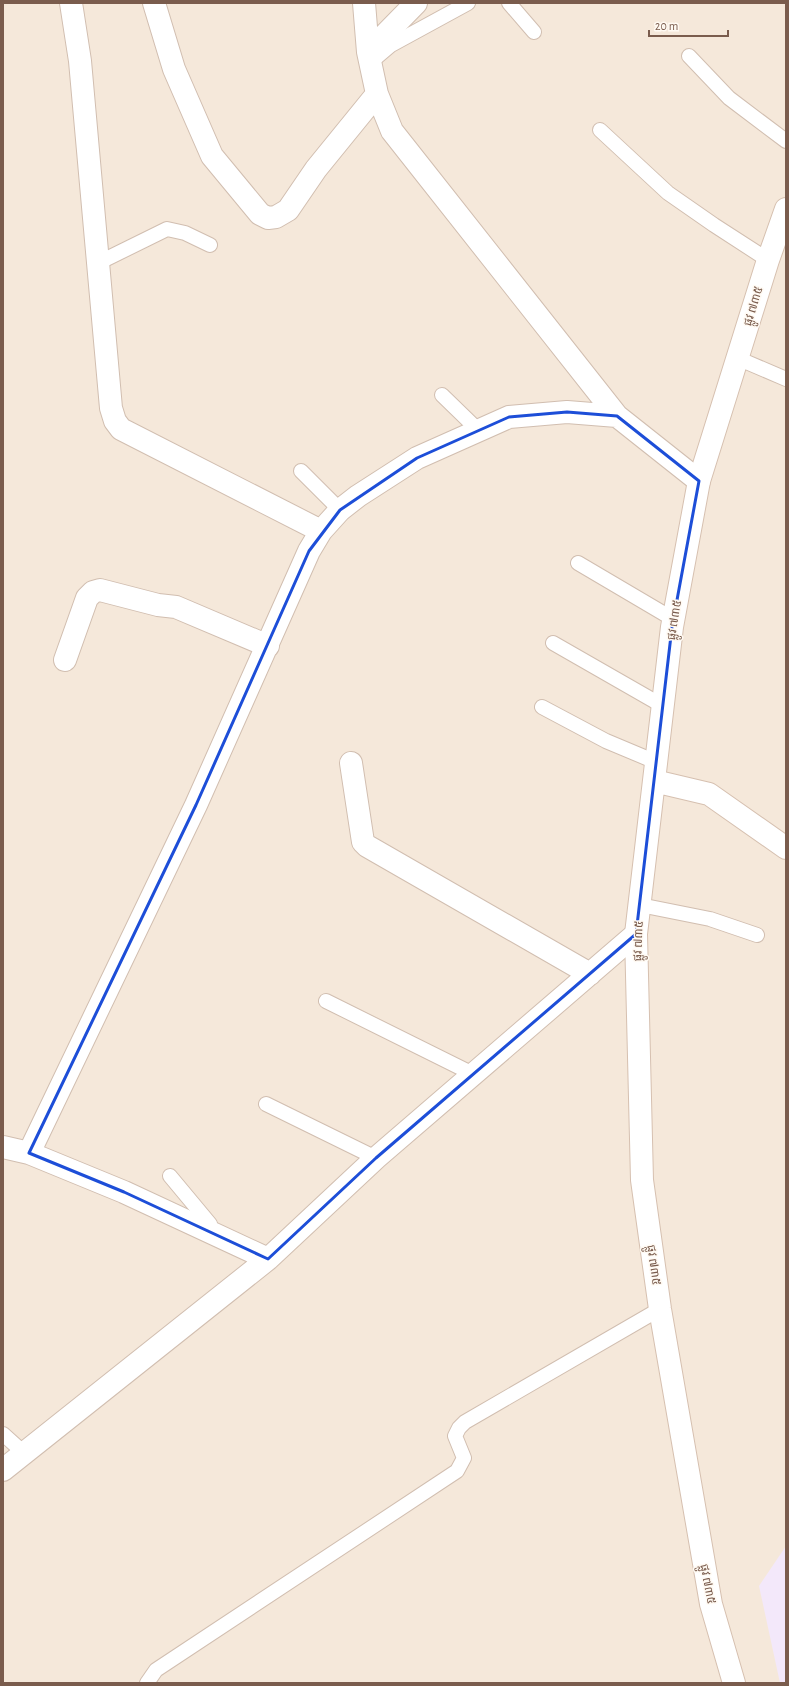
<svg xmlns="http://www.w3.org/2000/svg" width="789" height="1686" font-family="'Alegreya Sans','Noto Sans Khmer',sans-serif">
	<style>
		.residential { fill: #f5e8da }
		.education { fill: #f3e8fa }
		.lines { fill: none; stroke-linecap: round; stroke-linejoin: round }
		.lane-casing { stroke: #d1beb0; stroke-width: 16 }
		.street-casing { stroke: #d1beb0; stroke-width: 24 }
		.secondary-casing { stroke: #d6c0b0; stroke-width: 24 }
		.lane { stroke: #fff; stroke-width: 14 }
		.street { stroke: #fff; stroke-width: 22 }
		.secondary { stroke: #fff; stroke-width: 22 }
		.marked { fill: none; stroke: #1d4ed8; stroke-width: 3; stroke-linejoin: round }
		.labels { text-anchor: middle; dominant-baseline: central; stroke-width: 3; stroke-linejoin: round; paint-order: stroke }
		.street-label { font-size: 12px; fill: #7a5c4d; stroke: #fffaf3 }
	</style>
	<rect width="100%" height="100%" fill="#fdf6ec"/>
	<path class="residential" d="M3,3H786V1683H3Z"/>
	<path class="education" d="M786,1546V1683H780L759,1586Z"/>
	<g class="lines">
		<g class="lane-casing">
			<path id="lane" d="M509,3L534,32
				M689,56L729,98L786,141
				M371,62L391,45L468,3
				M600,130L668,193L714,225L768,260
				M98,263L167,229L185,233L210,245
				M737,358L786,379
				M442,395L478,430
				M301,471L340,510
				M578,563L673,619
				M553,643L663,706
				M542,707L606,741L656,762
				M640,905L710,919L757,935
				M326,1001L473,1074
				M266,1104L376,1158
				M170,1176L210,1224L209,1233
				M3,1434L24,1453
				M147,1683L156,1670L457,1471L464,1458L455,1436L459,1428L465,1422L660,1309"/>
		</g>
		<g class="street-casing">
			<path id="street" d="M71,3L80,61L111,408L115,421L121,429L321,531
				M154,3L174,69L212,156L260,214L268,218L276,217L288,210L316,169L377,94
				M364,3L368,52L377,94L392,131L617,416
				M368,52L416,3
				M65,660L87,598L93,592L100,590L158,605L176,607L268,646
				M351,763L363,842L367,846L590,974
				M3,1147L29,1153L124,1192L268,1259
				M29,1153L196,805L309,551L321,531L340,510L358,496L417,458L509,417L567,412L617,416L699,481
				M3,1470L268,1259L376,1158L636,934"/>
		</g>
		<g class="secondary-casing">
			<path id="secondary" d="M654,781L709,794L786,848
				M734,1683L711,1604L660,1309L642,1180L636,934L672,627L699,481L768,260L786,209"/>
		</g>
		<use href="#lane" class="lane"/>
		<use href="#street" class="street"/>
		<use href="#secondary" class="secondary"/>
	</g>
	<path class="marked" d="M567,412L617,416L699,481L672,627L636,934L376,1158L268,1259L124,1192L29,1153L196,805L309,551L340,510L417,458L509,417Z"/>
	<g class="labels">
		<g class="street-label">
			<text transform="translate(753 306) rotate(-73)">ផ្លូវ ៧៣៥</text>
			<text transform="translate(674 620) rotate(-81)">ផ្លូវ ៧៣៥</text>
			<text transform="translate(638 941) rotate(-88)">ផ្លូវ ៧៣៥</text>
			<text transform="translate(654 1265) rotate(82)">ផ្លូវ ៧៣៥</text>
			<text transform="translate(708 1584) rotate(79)">ផ្លូវ ៧៣៥</text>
		</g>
	</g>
	<rect width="789" height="1686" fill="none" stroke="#7a5c4d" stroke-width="8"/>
	<path d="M649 30v6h79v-6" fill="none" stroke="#7a5c4d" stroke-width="2"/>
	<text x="655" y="30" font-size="12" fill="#7a5c4d" stroke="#fffaf3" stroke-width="3" paint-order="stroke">20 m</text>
</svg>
